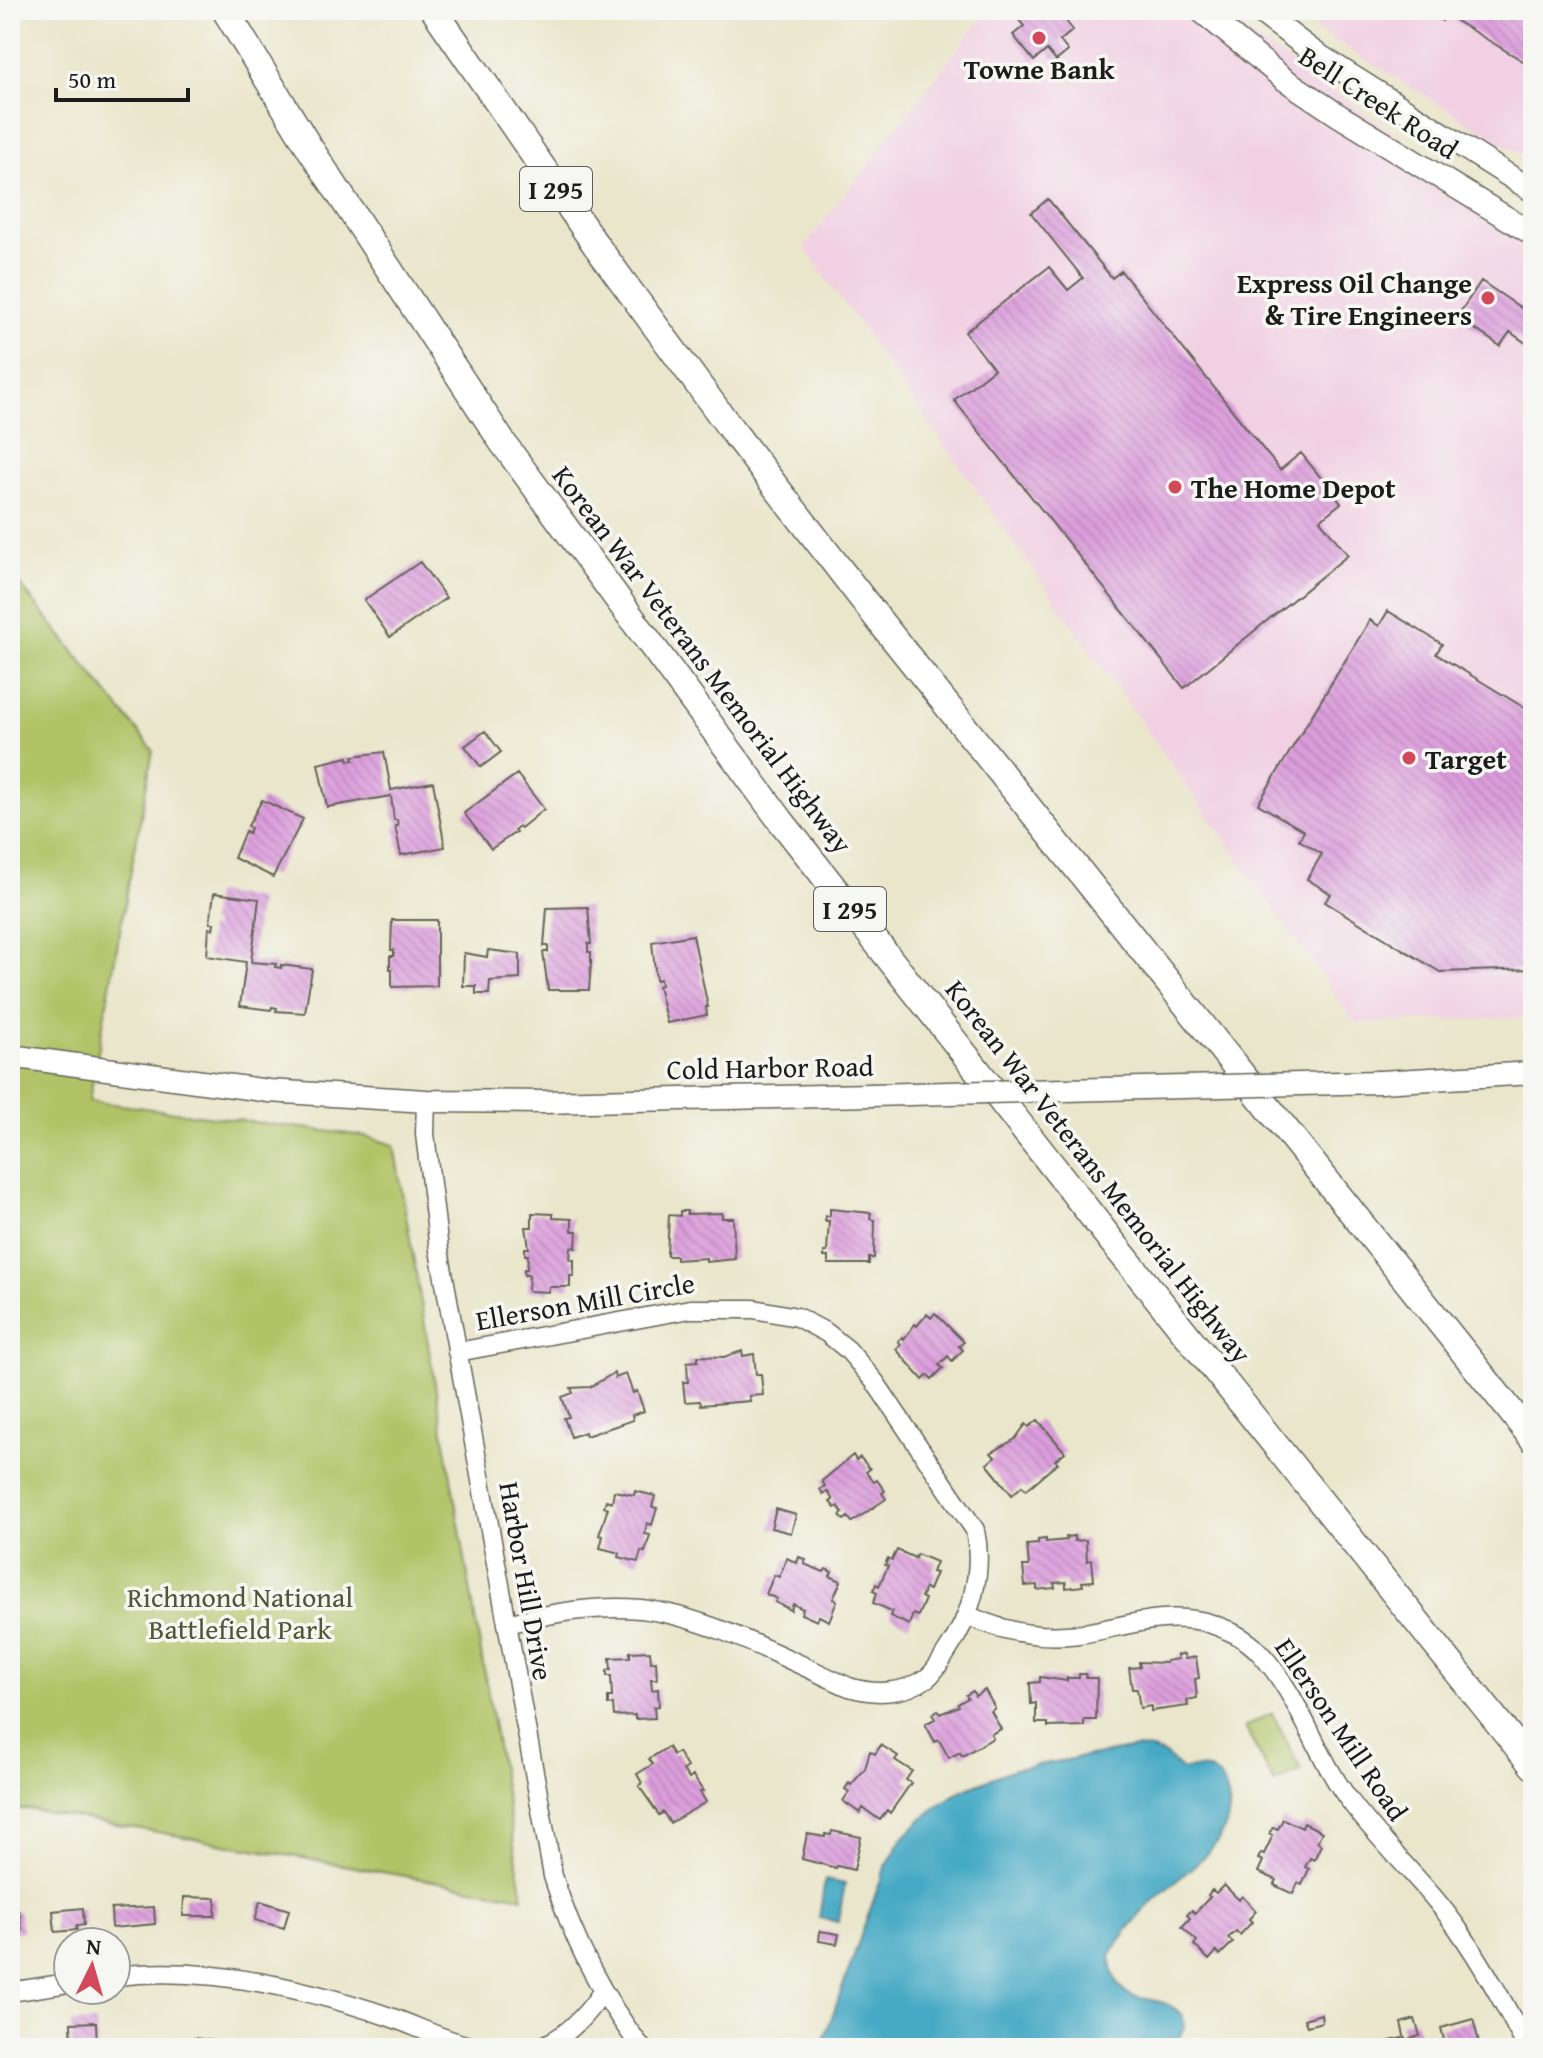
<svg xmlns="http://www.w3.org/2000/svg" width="1543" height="2058" font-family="'Gentium Book Plus',serif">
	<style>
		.built { fill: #f1d0e3 }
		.park { fill: #b1c366; stroke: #667041; stroke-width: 2 }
		.water { fill: #44a9c4; stroke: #306270; stroke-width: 2 }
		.building { fill: url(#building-back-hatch) }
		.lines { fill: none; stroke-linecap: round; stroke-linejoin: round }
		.minor-casing { stroke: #646359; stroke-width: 21 }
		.major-casing { stroke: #646359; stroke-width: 25 }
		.highway-casing { stroke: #646359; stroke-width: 29 }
		.minor { stroke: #fff; stroke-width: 18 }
		.major { stroke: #fff; stroke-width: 22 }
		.highway { stroke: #fff; stroke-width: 26 }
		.major-bridge-casing { stroke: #646359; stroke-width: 25; stroke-linecap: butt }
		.major-bridge { stroke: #fff; stroke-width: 22 }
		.poi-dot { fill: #d1495b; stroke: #f6f6f2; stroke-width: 3 }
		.labels { text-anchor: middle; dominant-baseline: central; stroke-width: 7; stroke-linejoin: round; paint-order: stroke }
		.shield { fill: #f6f6f2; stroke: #5d5d5c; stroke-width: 2 }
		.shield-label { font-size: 26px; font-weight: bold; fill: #1c1c1c }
		.poi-label { font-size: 28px; font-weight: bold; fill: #1c1c1c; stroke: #f6f6f2; text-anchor: start }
		.street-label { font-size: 28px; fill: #1c1c1c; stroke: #f6f6f2 }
		.park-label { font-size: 28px; fill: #505636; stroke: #f6f6f2 }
	</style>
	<defs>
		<pattern id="building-back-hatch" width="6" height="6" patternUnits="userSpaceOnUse" patternTransform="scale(2)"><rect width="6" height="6" fill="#db9ddb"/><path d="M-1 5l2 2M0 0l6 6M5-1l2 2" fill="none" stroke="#bb87bb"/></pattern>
	</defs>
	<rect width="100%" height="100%" fill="#f6f6f2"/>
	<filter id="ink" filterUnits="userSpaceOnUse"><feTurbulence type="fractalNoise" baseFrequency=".0125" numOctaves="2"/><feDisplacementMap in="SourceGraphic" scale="16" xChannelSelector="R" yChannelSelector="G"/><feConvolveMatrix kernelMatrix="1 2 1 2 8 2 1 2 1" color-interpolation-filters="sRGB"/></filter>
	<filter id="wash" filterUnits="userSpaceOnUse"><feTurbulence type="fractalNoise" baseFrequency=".006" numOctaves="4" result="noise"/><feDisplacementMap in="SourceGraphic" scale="32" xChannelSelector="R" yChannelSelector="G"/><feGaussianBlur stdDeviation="1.8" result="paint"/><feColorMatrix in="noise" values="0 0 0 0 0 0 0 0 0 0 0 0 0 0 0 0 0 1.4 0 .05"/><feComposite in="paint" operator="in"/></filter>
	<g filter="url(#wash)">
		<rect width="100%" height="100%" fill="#eae6cb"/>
		<path class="built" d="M988,10H1213L1533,228V1017L1355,1023L804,247Z
			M1291,10H1533V162L1306,23Z"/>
		<path class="park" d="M10,572L153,750L89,1101L365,1136L394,1145L523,1897L27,1809L10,1810Z
			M1272,1713L1301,1770L1274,1783L1245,1727Z"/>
		<path class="water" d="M1136,1748C1161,1750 1165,1753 1182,1770C1194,1767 1207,1766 1217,1775C1224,1781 1228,1793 1229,1802C1234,1845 1178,1876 1152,1902C1136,1918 1122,1936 1110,1955C1117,2020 1152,1983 1183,2016L1184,2028L1176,2048H821L885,1868L903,1838L922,1819L940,1804L962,1790L1014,1769Z
			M825,1880L845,1884L838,1922L819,1918Z"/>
		<g id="blocks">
			<path class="building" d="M1011,10H1038L1041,13L1045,10H1057L1073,30L1060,41L1068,51L1056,61L1047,50L1034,61L1013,35L1024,26Z
				M1425,10H1533V67L1446,15L1442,21Z
				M1048,199L1112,278L1121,271L1280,470L1301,453L1341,503L1320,520L1348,555L1184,688L954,400L994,369L965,332L1049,267L1068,290L1083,278L1031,213Z
				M1481,281L1533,316V348L1510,332L1500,346L1457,317Z
				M420,562L446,598L390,637L364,600Z
				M1388,611L1442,644L1436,654L1533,713L1532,969L1440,972L1325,902L1331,894L1307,879L1322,854L1299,840L1304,831L1258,804L1370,620L1379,626Z
				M485,731L501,752L481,767L465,746Z
				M384,752L391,790L433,782L445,847L401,855L395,826H398L397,820H394L391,796L327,807L318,764L348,757L349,761L354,760L353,756Z
				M517,774L544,809L521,828L519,826L514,830L516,832L491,849L464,813Z
				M262,800L303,819L273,877L234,858L245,831L249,833L251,828L248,826Z
				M214,893L259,899L251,962L276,964L275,967L281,968V965L312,969L305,1013L276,1011L277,1008L272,1007L271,1010L240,1006L246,962L207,956L209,928L213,929L214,923H210Z
				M588,907L591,944H588V952H591V964L589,990H548L543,952H548V946H544L547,908Z
				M392,920H437V986L392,987V969H390V956H394V950H391Z
				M693,935L708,1007H706L707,1015L667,1023L658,986L661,985L660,979L656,980L652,942Z
				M488,950L520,954V979L490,981L489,994H476V986H463L464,953L487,957Z
				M830,1209L871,1213L870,1219L875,1220L874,1258H869V1264H828V1257H824V1252H827L829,1221H825L826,1216H830Z
				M680,1211H687V1214L722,1213V1218H733L735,1259L706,1262V1258L676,1260V1256H667L669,1215L680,1216Z
				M532,1213L553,1214V1218L572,1219V1231H577L576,1248L571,1247L570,1260H574V1276H570V1287H549V1292L528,1291L529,1275H524V1269H527L528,1255H525V1248H529L526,1227H532Z
				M935,1313L964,1342L959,1346L963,1350L952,1361L948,1356L939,1365L943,1368L932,1379L928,1375L923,1380L896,1349L901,1344L898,1341L902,1337L904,1339L915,1324L917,1326L927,1314L931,1318Z
				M742,1351L743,1356L754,1354L756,1374H761L763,1395L749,1396L750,1401L701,1405L700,1401L685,1402L683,1382H688L687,1362L698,1361V1356L724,1357Z
				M614,1373L615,1378L626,1374L633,1393L637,1391L644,1411L632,1415L633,1420L586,1436L585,1432L571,1437L564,1418L569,1417L562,1397L573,1393L571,1388L590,1387Z
				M1038,1420L1065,1452L1055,1460L1058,1463L1026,1490L1022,1486L1012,1495L987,1464L995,1457L991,1453L1015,1439L1026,1424L1029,1427Z
				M853,1455L856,1460L860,1457L870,1469L866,1472L874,1482L877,1480L885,1491L882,1493L886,1499L852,1522L848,1517L844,1520L840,1516L843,1513L838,1506L835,1508L830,1502L833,1500L827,1491L823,1494L820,1489L825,1486L822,1481Z
				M614,1491L634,1495L635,1491L655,1496L652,1507L657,1508L652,1525L647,1523L645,1534L650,1535L645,1552L641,1551L638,1562L619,1557L620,1553L600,1548L603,1536L599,1535L608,1508L604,1507L606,1500L612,1502Z
				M776,1509L796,1515L791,1533L771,1528Z
				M1074,1536V1541L1086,1540L1087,1561L1092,1560L1094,1581L1082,1582L1083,1586L1066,1588V1582L1054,1583L1055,1588L1037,1590V1585L1025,1586L1023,1566H1029L1027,1545L1038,1544V1540L1046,1539V1542L1067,1540L1066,1537Z
				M897,1550L915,1558L917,1554L936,1562L932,1572L936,1573L929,1590L925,1588L921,1597L925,1599L918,1616L913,1614L909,1625L890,1616L892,1611L873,1603L877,1593L873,1591L876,1584L879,1586L888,1566L885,1565L888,1558L892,1560Z
				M799,1557L806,1560L804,1564L824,1572L826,1569L832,1572L830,1576L841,1581L833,1599L837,1601L829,1621L819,1616L817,1621L801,1614L803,1609L793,1604L791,1610L775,1602L777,1599L766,1594L774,1575L779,1577L787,1558L797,1563Z
				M650,1651L651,1662L656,1661L657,1679H651L652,1690L658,1689L659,1706L654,1707L655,1718L635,1719V1715L614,1716L613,1704L608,1705V1697H612L611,1676H607V1670L611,1669L610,1658L630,1657V1652Z
				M1184,1654L1185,1659L1196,1657L1199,1678L1195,1679L1197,1698L1187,1700L1188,1706L1151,1711V1706L1140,1708L1137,1689H1132L1129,1668L1140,1667L1139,1662L1166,1663V1661L1178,1659L1177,1655Z
				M1079,1674H1086V1678H1097L1096,1720H1084V1726L1048,1727V1723H1036V1703L1031,1704L1030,1683L1040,1682V1677L1067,1681V1678H1079Z
				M985,1690L995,1708L991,1711L1001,1729L991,1734L993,1738L962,1756L960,1752L949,1758L939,1740L935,1742L925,1724L935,1719L932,1714L938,1710L940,1714L959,1706L958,1704L968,1698L966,1695L973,1691L975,1696Z
				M881,1745L898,1756L895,1760L912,1771L906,1780L911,1783L890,1813L887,1810L880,1820L863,1808L860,1813L843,1801L849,1792L845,1789L849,1783L851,1785L865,1769L870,1751L875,1754Z
				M668,1747L673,1755L678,1752L687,1767L683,1770L689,1779L693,1776L703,1791L700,1792L706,1802L670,1823L663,1812L659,1815L639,1786L642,1783L637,1774L653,1764L649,1759Z
				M1283,1819L1302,1828L1304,1823L1322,1832L1317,1842L1321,1845L1314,1860L1310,1858L1305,1867L1309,1869L1302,1885L1298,1883L1293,1894L1274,1885L1277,1880L1258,1872L1263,1861L1258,1859L1261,1853L1264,1854L1273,1835L1270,1833L1273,1827L1278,1829Z
				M832,1831L861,1837L854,1870L837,1866L836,1868L802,1859L807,1834L825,1837V1834L831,1835Z
				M1224,1885L1239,1900L1242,1896L1256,1911L1249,1919L1252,1922L1240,1935L1236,1931L1228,1938L1233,1942L1220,1955L1217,1951L1209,1960L1194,1945L1197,1941L1182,1927L1190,1918L1187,1915L1192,1910L1195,1913L1210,1897L1208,1895L1212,1890L1216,1893Z
				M184,1897L216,1898L215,1916H183Z
				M260,1901L289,1910L284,1928L255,1920Z
				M154,1907L155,1924L112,1928L111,1909Z
				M83,1908L84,1925L76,1926L77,1930L55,1932L53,1911Z
				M19,1911L22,1931L10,1933V1912Z
				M820,1931L839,1934L837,1944L819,1941Z
				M1321,2014L1322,2022L1307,2026L1304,2019Z
				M1415,2019L1420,2036L1405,2040L1401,2023Z
				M1473,2019L1479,2042L1446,2048L1441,2028Z
				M96,2022L97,2048H72L71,2023Z
				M194,2038L223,2042L222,2048H193Z
				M1402,2038L1405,2048H1366V2047Z"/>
		</g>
	</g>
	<g filter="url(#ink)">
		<use href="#blocks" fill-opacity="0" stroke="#646359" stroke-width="2"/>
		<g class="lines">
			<g class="minor-casing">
				<path id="minor" d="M426,1101L425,1134L439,1250L553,1876C573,1940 601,1996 642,2048
					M457,1352L690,1309H754L797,1317L827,1333L848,1350L875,1382L975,1530C984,1573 971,1617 946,1653C940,1662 935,1672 927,1678C904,1694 875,1695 849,1687C788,1660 707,1616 641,1609C595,1605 551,1613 507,1624
					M967,1615C1003,1632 1039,1639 1079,1634C1120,1628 1163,1611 1205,1622C1223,1627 1245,1637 1258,1651C1299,1693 1315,1755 1350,1801C1384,1847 1428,1885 1460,1932C1482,1964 1509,2012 1527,2048
					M116,1976C207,1965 305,1988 390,2017C419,2027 447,2042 478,2048
					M10,1992L68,1983
					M538,2048C566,2038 586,2016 602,1992"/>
			</g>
			<g class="major-casing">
				<path id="major" d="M1200,10L1284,79L1338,115L1533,234
					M1258,10L1312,51L1533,191
					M10,1056L269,1091L426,1101L543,1102L871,1095
					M1380,1082L1533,1073"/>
			</g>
			<g class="highway-casing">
				<path id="highway" d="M225,10L309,147L503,443L781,821L1114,1244L1533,1766
					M434,10L595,244L731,429L882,624L1533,1439"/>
			</g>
			<use href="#minor" class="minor"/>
			<use href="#major" class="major"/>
			<use href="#highway" class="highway"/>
			<g class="major-bridge-casing">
				<path id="major-bridge" d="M871,1095L1380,1082"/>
			</g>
			<use href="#major-bridge" class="major-bridge"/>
		</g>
	</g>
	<g class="poi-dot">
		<circle cx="1039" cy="38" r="8"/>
		<circle cx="1488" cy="298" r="8"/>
		<circle cx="1175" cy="487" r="8"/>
		<circle cx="1409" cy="758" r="8"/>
	</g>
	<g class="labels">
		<g class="shield">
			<rect x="520" y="167" width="72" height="44" rx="6"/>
			<rect x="814" y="887" width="72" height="44" rx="6"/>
		</g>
		<g class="shield-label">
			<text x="556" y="189">I 295</text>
			<text x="850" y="909">I 295</text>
		</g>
		<g class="poi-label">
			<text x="1039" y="68" text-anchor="middle">Towne Bank</text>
			<text x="1472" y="282" text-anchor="end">Express Oil Change<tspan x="1472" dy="32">&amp; Tire Engineers</tspan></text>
			<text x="1191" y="487">The Home Depot</text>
			<text x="1425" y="758">Target</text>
		</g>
		<g class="street-label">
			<text transform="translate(1379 102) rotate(33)">Bell Creek Road</text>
			<text transform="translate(703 659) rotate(53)">Korean War Veterans Memorial Highway</text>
			<text transform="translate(770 1067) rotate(-1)">Cold Harbor Road</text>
			<text transform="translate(1099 1171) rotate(52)">Korean War Veterans Memorial Highway</text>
			<text transform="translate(585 1301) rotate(-10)">Ellerson Mill Circle</text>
			<text transform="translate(527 1581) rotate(80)">Harbor Hill Drive</text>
			<text transform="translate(1342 1729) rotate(56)">Ellerson Mill Road</text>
		</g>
		<g class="park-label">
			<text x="240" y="1596">Richmond National<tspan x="240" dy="32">Battlefield Park</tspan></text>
		</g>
	</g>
	<rect width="1543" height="2058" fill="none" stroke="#f6f6f2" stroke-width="40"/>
	<g transform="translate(92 1966) rotate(5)"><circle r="38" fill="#f6f6f2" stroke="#9f9f9c" stroke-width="2"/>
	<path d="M0-6L14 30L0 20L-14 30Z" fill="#d1495b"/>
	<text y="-12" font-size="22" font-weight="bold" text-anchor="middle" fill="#1c1c1c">N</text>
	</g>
	<path d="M56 88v12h132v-12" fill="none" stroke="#1c1c1c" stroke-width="4"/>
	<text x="68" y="88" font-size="24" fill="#1c1c1c" stroke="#f6f6f2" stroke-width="6" paint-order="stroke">50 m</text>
</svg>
